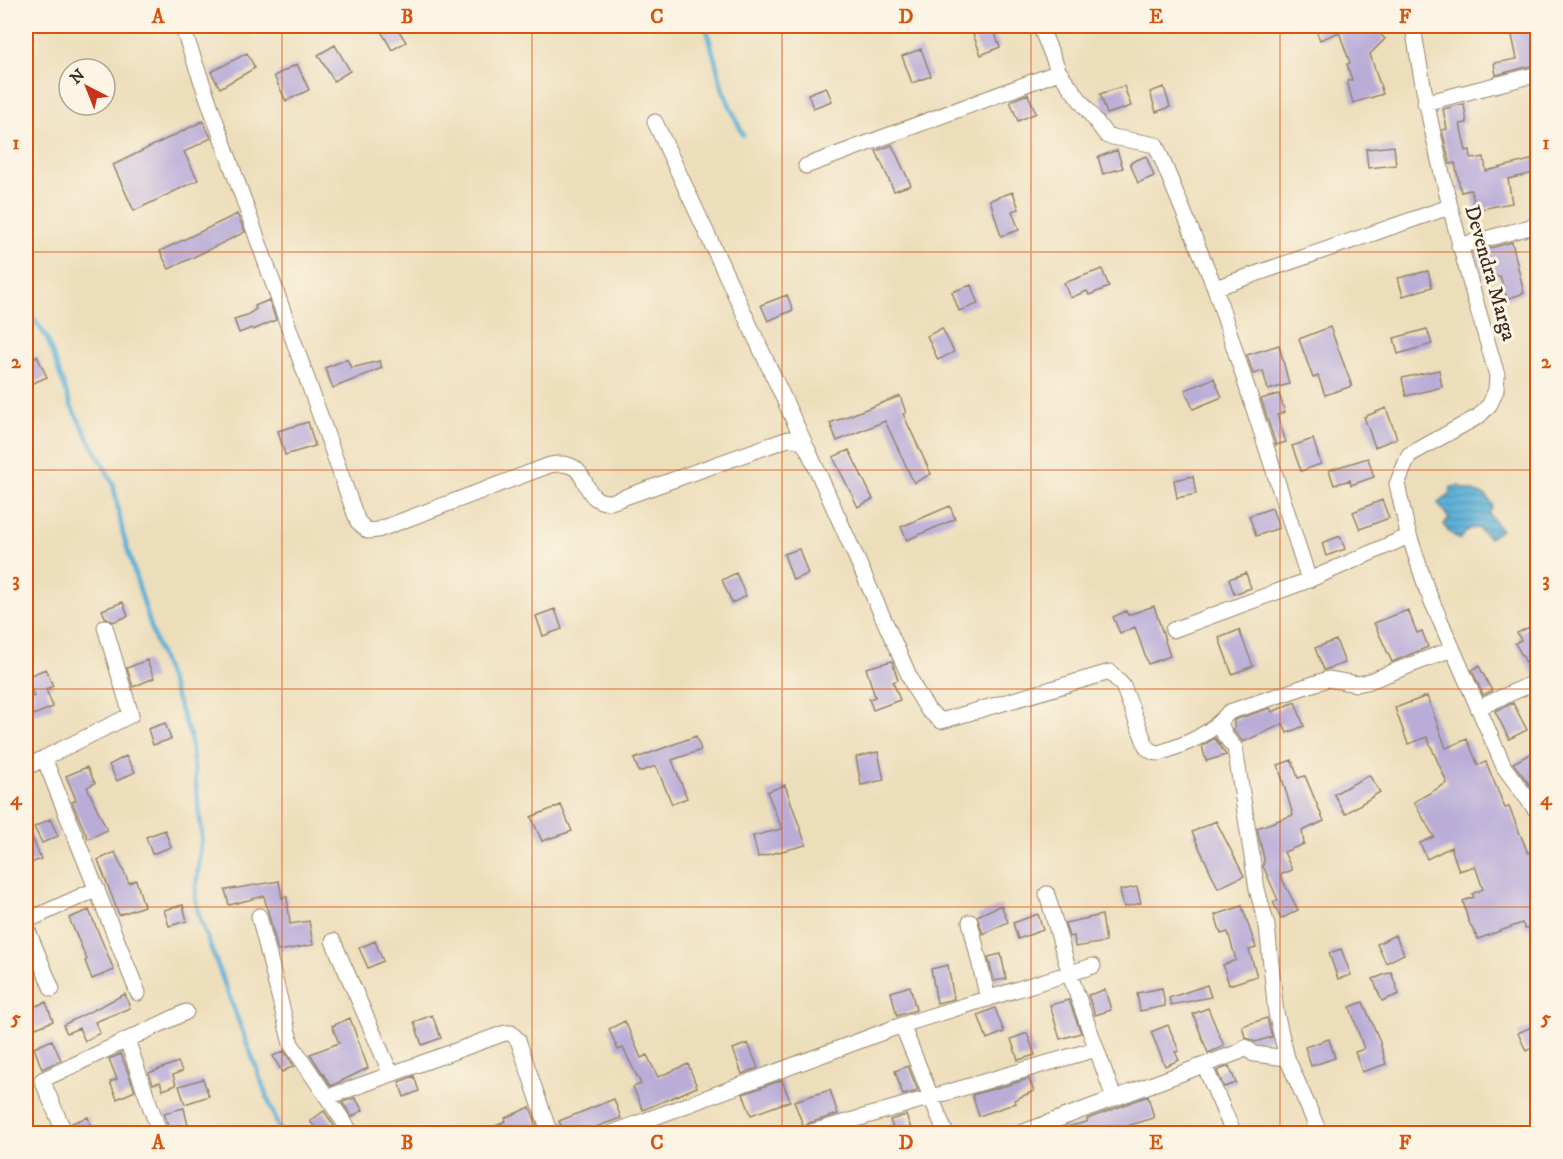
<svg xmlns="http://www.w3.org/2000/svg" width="1563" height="1159" font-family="'IM FELL DW Pica',serif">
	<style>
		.water { fill: url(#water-rules); stroke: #4b6d7a; stroke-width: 1.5 }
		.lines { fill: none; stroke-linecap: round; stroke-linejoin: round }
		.stream { stroke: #5bb0d7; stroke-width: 4.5 }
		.building { fill: #b9add8 }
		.minor-casing { stroke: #94846c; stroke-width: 17 }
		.minor { stroke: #fff; stroke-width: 15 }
		.grid { fill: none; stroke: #d7540e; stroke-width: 1.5; stroke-opacity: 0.55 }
		.labels { text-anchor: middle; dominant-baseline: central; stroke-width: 6; stroke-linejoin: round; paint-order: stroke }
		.street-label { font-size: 21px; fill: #3b2a1e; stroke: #fcf5e5 }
		.neatline { fill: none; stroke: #d7540e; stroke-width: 2 }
		.grid-label { font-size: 20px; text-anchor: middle; font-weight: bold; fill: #d7540e }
	</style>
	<defs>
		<pattern id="water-rules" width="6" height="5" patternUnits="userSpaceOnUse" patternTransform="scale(1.5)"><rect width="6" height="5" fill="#5bb0d7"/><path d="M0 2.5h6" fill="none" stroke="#4c8fae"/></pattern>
	</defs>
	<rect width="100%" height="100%" fill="#fcf5e5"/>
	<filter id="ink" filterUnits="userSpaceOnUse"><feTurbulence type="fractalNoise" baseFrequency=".0167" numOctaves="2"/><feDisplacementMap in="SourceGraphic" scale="12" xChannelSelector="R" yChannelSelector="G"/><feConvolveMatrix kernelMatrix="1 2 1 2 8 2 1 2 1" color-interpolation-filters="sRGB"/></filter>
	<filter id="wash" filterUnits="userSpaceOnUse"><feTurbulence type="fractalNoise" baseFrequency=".008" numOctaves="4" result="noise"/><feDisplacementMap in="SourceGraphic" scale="24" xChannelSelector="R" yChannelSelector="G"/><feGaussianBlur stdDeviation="1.35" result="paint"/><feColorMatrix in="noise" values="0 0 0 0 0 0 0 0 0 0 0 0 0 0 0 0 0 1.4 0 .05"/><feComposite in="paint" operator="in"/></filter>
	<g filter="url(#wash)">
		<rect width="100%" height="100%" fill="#eddebb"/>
		<path class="water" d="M1458,486L1487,496L1493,506L1489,514L1501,530L1489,538L1478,528L1468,529L1460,540L1449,532L1444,524L1449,519L1438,503L1450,495L1451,487Z"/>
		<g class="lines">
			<path class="stream" d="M706,26L723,90L743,135
				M26,307L47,338L71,406L113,483L123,534L154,637L190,736L202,835L195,897L199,916L281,1134"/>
		</g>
		<g id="blocks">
			<path class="building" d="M378,26H396L406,42L392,50Z
				M992,26L1000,47L981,55L973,34Z
				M1314,26H1373L1385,39L1370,54L1383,94L1353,103L1347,81L1352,80L1347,64L1350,63L1339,32L1320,40Z
				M1510,26H1538V64L1496,75L1494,63L1517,59Z
				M335,45L350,71L334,81L318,55Z
				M921,49L931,76L912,83L902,56Z
				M247,53L255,68L220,88L211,72Z
				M297,64L309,90L286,101L274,76Z
				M1124,86L1131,106L1107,114L1100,94Z
				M826,87L832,101L813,108L808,94Z
				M1164,87L1170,107L1156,112L1150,92Z
				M1028,94L1036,113L1018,121L1010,101Z
				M1464,104L1467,123L1460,124L1466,151L1470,150L1471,159L1484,157L1486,171L1538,158V172L1508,179L1512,203L1476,210L1471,190L1461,192L1455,163L1450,164L1448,156L1442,130L1447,129L1443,109Z
				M203,121L211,138L184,152L198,180L134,211L113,165Z
				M892,145L911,185L894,191L876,151Z
				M1394,146L1396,165L1368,168L1366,149Z
				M1117,150L1123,168L1103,174L1098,157Z
				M1146,156L1154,176L1138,183L1130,163Z
				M1013,192L1019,209L1012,211L1019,230L1001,236L990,200Z
				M237,214L245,232L169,269L160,251Z
				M1512,242L1524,293L1507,299L1500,276L1485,280L1476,252Z
				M1102,269L1109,287L1089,295L1087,291L1070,298L1064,283Z
				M1428,271L1432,287L1403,296L1398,278Z
				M971,285L978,304L959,311L952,292Z
				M787,295L793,310L768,321L761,305Z
				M269,300L276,320L253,330L252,328L239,333L234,319L247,315L256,309L255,306Z
				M1330,327L1352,386L1325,395L1318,376L1313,378L1299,339Z
				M942,328L954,352L938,360L927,336Z
				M1427,329L1432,344L1398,354L1394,338Z
				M1279,345L1289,384L1268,390L1263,371L1253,374L1247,355Z
				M37,356L47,377L26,386V361Z
				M347,359L351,368L380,361L382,368L333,388L325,368Z
				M1439,370L1442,387L1406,396L1402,378Z
				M1214,378L1222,397L1193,409L1185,390Z
				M1279,394L1285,412L1277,415L1286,442L1276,445L1261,399Z
				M900,396L906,413L903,414L931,474L914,483L885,421L837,441L830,423Z
				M1386,408L1397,438L1375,447L1364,417Z
				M308,422L315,446L285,455L278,431Z
				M1313,439L1321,464L1301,471L1292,446Z
				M849,450L873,499L858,507L833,457Z
				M1368,458L1374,477L1351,485L1350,480L1334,485L1329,470Z
				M1193,476L1196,494L1177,498L1174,480Z
				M1382,500L1389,518L1360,529L1353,512Z
				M950,506L955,519L907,540L901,527Z
				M1272,508L1279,528L1256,536L1249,516Z
				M1340,536L1345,549L1326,556L1322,543Z
				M799,549L808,574L793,580L784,554Z
				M736,573L746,596L732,603L722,580Z
				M1246,573L1251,588L1234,594L1229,579Z
				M123,602L128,616L113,622L105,617L102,610Z
				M1154,606L1170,656L1148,664L1135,627L1120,633L1113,617L1126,611L1128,615Z
				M555,609L562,629L543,636L536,616Z
				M1408,610L1417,633L1422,631L1428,647L1392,662L1374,623Z
				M1538,623V671L1532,673L1515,643L1521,640L1517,633Z
				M1239,630L1253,666L1232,674L1219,638Z
				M1336,640L1345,663L1324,670L1315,648Z
				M147,660L154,678L133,687L127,668Z
				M892,661L898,680L893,682L900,700L873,710L869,699L875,697L866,668Z
				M1479,666L1492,691L1483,695L1472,670Z
				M46,669L53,686L46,689L53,707L26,718V699L34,696L26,677Z
				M1427,696L1446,748L1467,739L1478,765L1486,762L1505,808L1509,807L1528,853L1532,851L1538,863V947L1528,928L1525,929L1522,923L1478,939L1468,920L1463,901L1474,897L1472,894L1483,889L1475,866L1459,871L1451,847L1427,859L1420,843L1434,837L1414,802L1447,783L1427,737L1408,744L1395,708Z
				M1295,702L1304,726L1287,733L1283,724L1243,742L1234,731V720L1270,708L1272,712Z
				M1513,703L1527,730L1509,739L1495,711Z
				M165,723L171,739L153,745L148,729Z
				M696,736L701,750L672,760L687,798L672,804L656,766L639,772L634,759Z
				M1215,738L1226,755L1206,761L1202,746Z
				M1538,750V796L1513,763Z
				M878,752L884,780L861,785L856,757Z
				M126,756L135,772L117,781L109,765Z
				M1292,760L1298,778L1305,776L1324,821L1302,831L1304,844L1284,852L1292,870L1280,875L1298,910L1281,919L1273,902L1278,900L1263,866L1264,859L1257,828L1293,815L1278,765Z
				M87,767L95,783L87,787L107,830L88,839L72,802L76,800L66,776Z
				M1369,775L1380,792L1345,814L1334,794Z
				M785,785L806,845L758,857L753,836L782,829L767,792Z
				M561,805L572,831L542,841L531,817Z
				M50,819L58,836L42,843L34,827Z
				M1216,821L1244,876L1218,888L1192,832Z
				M26,822L41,859L26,865Z
				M165,830L171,847L152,854L146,837Z
				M115,852L129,883L136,880L144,906L119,915L98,860Z
				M279,881L282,898L287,897L290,924L309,921L313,945L278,951L264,896L229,905L225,890Z
				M1137,887L1141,903L1124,907L1120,890Z
				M183,905L187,921L169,926L164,910Z
				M1001,905L1008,922L983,934L977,916Z
				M1242,906L1256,948L1249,950L1257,976L1229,985L1223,965L1236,960L1228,932L1221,934L1215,915Z
				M89,910L114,970L92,979L85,961L87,960L69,918Z
				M1038,914L1043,930L1018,939L1013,923Z
				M1102,915L1106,942L1075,947L1074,936L1069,937L1065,923Z
				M1395,935L1404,954L1386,963L1377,944Z
				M375,941L383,961L368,968L359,948Z
				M1341,949L1351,975L1338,979L1329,953Z
				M1001,954L1006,979L994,981L988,957Z
				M948,965L954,999L937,1003L931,969Z
				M1391,972L1399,994L1382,1001L1373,979Z
				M1207,985L1211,997L1171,1005L1169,998Z
				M910,986L916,1010L897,1016L891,992Z
				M1162,988L1165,1006L1140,1011L1137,993Z
				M1105,990L1111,1010L1095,1015L1088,995Z
				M125,994L130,1008L95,1022L100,1033L85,1041L79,1028L67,1033L63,1025Z
				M1069,1000L1081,1033L1060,1039L1050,1005Z
				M46,1002L53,1021L36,1028L28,1009Z
				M1363,1002L1379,1039L1386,1064L1362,1072L1355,1052L1364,1049L1350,1007Z
				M995,1008L1004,1032L987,1039L978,1015Z
				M1208,1008L1224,1046L1208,1053L1193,1014Z
				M432,1015L441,1038L422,1045L414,1022Z
				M350,1018L368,1068L331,1086L310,1054L339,1043L332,1026Z
				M1267,1018L1272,1037L1255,1042L1245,1037L1242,1026Z
				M625,1021L641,1058L647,1055L658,1077L688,1064L697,1087L643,1110L633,1087L641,1084L623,1048L618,1050L609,1029Z
				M1538,1024V1045L1526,1051L1518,1033Z
				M1168,1025L1179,1051L1175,1052L1179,1060L1165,1066L1151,1032Z
				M1027,1033L1035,1055L1018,1060L1011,1039Z
				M1329,1039L1335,1058L1311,1066L1305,1047Z
				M52,1040L61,1060L42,1069L34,1048Z
				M748,1043L758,1068L742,1074L733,1049Z
				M284,1051L294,1066L282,1072L273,1056Z
				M121,1054L135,1091L117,1099L110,1082L117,1079L109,1059Z
				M178,1062L182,1071L173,1075L176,1085L163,1090L160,1082L153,1084L149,1073Z
				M908,1066L918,1091L903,1095L895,1071Z
				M1229,1066L1236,1083L1224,1087L1217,1071Z
				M414,1076L419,1091L404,1097L399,1082Z
				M203,1079L209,1096L185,1104L179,1086Z
				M1029,1079L1034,1091L1014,1100L1016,1103L979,1116L972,1095Z
				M782,1080L790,1101L751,1115L743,1094Z
				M830,1090L838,1114L809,1123L804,1128L794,1101Z
				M1148,1096L1154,1118L1130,1125L1133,1134H1059V1129L1087,1122V1119Z
				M355,1098L363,1110L352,1117L342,1102Z
				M614,1099L621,1118L585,1131L587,1134H565L559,1121Z
				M530,1107L539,1131L479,1134L506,1121L505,1118Z
				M184,1108L188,1126H185L187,1134H171L164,1113Z
				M324,1111L335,1127L327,1134H320L310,1121Z
				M906,1115L912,1131L895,1134L890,1120Z
				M88,1117L94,1134H76L72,1123Z"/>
		</g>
	</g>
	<g filter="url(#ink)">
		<use href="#blocks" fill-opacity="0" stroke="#94846c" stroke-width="1.5"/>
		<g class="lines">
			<g class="minor-casing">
				<path id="minor" d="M182,26L351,503L358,522L368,531L378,530L550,465C595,456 576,504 611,502L788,439C798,439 802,440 808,450L915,689L928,710L941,721L1110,672L1123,686L1147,748L1153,752L1159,753C1187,744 1210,735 1229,712L1328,679L1357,684L1367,682L1452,649
					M1040,26L1059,72L1107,136L1156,145L1215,288
					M1413,26C1431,145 1463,260 1497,375L1496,390L1490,404L1479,416L1409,455L1397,484L1407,529L1427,590L1504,767L1538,813
					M1425,103L1538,74
					M655,122L804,442
					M806,166L1059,72
					M1459,246L1538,225
					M1409,536L1309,580L1215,288L1449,207
					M105,627L131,715L44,758L138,993
					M1173,630L1309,580
					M1478,708L1538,681
					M1220,722L1225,736L1235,748L1257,889L1267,926L1276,1013L1287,1058L1320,1134
					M26,768L44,758
					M1047,894L1070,975L1114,1098
					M259,916L291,1044L352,1134
					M26,921L97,889
					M970,922L988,999
					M26,926L52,989
					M333,941L391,1074
					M902,1025L946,1134
					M127,1040L160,1134
					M1204,1065L1234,1134
					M328,1097L505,1033H511L518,1040L550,1134
					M812,1132L1096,1049
					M65,1134L42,1080L186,1012
					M609,1134L902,1025L1093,966
					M1018,1134L1239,1052L1245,1047L1254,1054L1287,1058
					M1531,1134L1538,1130"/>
			</g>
			<use href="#minor" class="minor"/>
		</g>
	</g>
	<path class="grid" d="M282,26V1134M532,26V1134M782,26V1134M1031,26V1134M1280,26V1134M26,252H1538M26,470H1538M26,689H1538M26,907H1538"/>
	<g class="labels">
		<g class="street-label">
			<text transform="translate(1490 273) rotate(74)">Devendra Marga</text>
		</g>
	</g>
	<rect width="1563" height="1159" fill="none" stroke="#fcf5e5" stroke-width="66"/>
	<g transform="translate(87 87) rotate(318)"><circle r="28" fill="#fcf5e5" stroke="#afa495" stroke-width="1.5"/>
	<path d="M0-4.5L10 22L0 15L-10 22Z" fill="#c8321e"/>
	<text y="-9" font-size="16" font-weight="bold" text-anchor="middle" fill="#3b2a1e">N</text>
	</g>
	<rect x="33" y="33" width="1497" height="1093" class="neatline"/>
	<g class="grid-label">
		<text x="158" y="23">A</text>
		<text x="407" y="23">B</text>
		<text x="657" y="23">C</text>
		<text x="906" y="23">D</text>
		<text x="1156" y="23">E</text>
		<text x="1405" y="23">F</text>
		<text x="16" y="149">1</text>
		<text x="1546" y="149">1</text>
		<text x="16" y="368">2</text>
		<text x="1546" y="368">2</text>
		<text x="16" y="586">3</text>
		<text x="1546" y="586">3</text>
		<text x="16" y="805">4</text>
		<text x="1546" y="805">4</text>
		<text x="16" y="1024">5</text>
		<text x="1546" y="1024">5</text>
		<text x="158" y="1149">A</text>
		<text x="407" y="1149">B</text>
		<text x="657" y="1149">C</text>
		<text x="906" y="1149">D</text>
		<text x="1156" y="1149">E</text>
		<text x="1405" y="1149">F</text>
	</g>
</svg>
